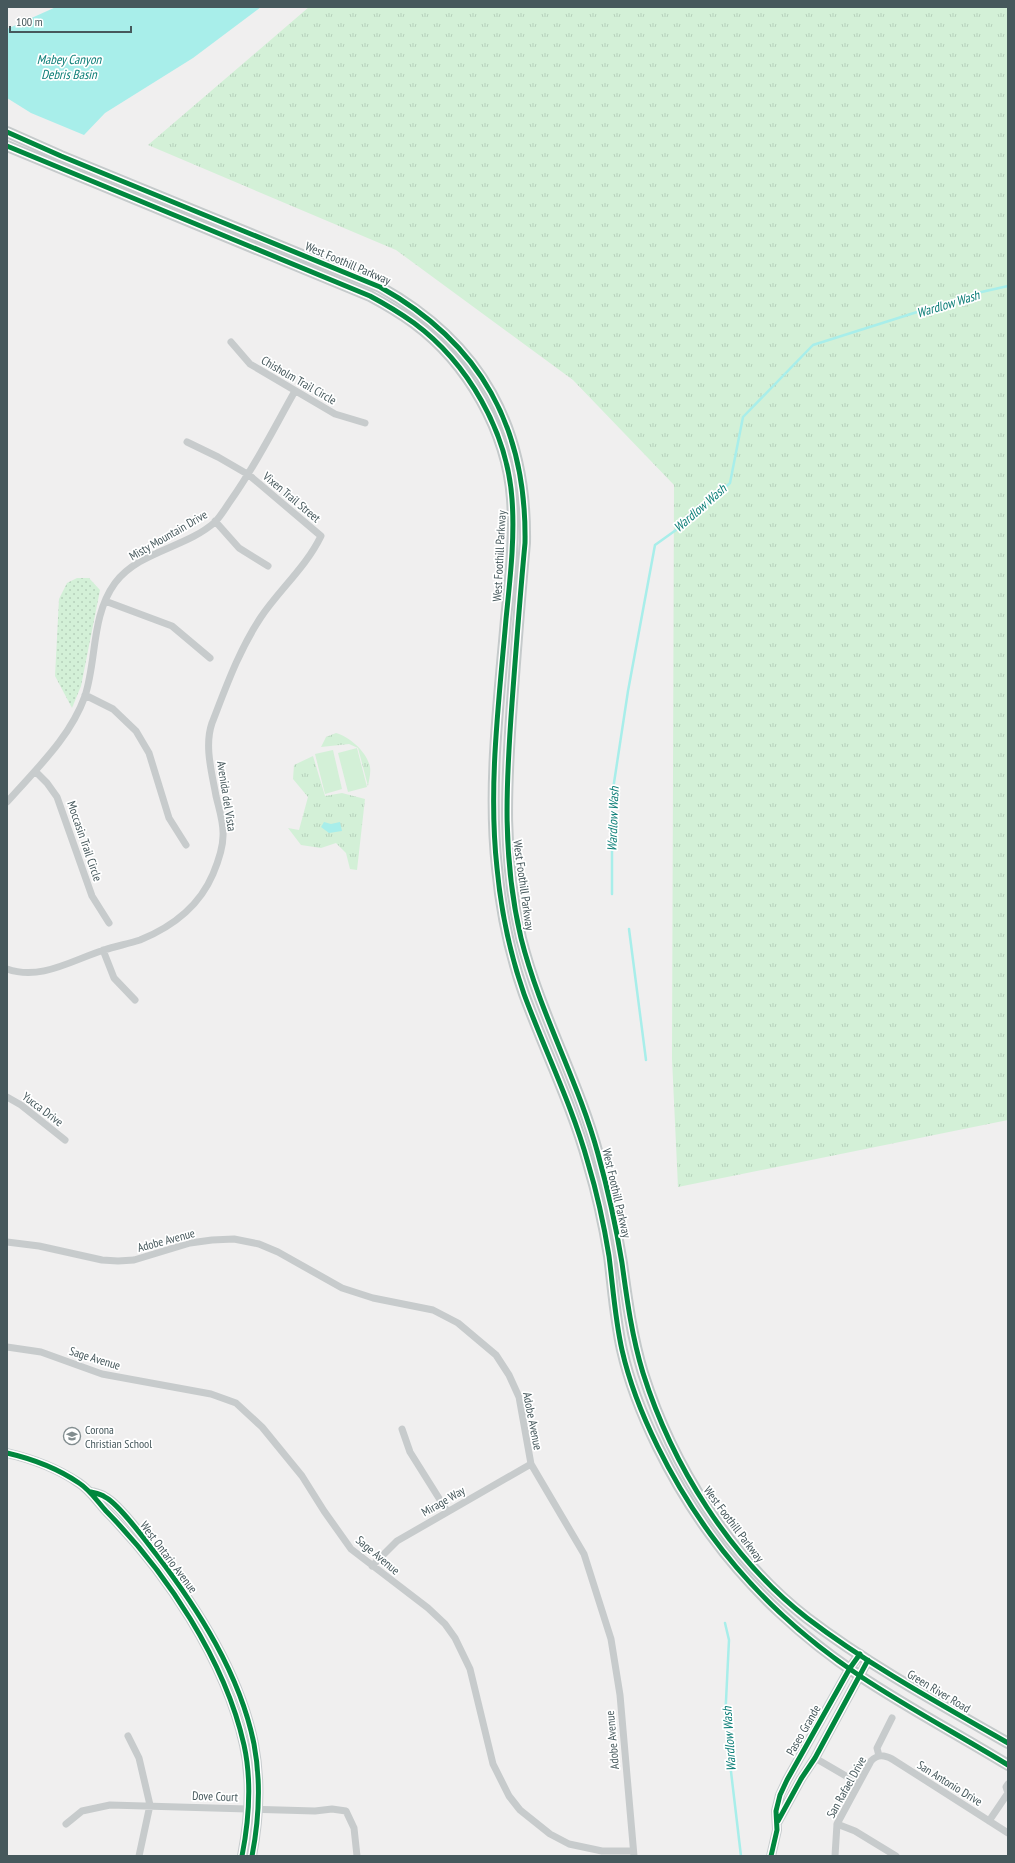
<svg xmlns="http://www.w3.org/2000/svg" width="1015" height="1863" font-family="'PT Sans Narrow',sans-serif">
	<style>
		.grass { fill: url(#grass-tufts) }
		.park { fill: url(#park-dots) }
		.pitch { fill: #d3f0d7 }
		.water { fill: #a8eeea }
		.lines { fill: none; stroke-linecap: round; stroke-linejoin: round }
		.stream { stroke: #a8eeea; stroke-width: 2.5 }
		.street { stroke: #c7cbcc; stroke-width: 7 }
		.secondary { stroke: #c7ccce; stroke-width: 10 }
		.primary { stroke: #c5cacb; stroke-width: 12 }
		.cycleway-casing { stroke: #fff; stroke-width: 8 }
		.cycleway { stroke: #00873e; stroke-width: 5 }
		.labels { text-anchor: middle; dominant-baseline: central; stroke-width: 3.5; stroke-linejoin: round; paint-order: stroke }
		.street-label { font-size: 12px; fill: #46585c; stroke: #fff }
		.poi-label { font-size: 12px; fill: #46585c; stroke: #fff; text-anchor: start }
		.water-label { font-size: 13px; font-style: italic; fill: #0c7e77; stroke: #fff }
	</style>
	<defs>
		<pattern id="grass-tufts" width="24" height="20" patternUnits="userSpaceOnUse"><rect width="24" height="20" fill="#d3f0d7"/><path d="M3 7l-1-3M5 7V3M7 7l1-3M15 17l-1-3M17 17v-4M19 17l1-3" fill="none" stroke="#b6d0bb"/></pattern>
		<pattern id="park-dots" width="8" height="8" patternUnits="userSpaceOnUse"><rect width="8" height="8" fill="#d3f0d7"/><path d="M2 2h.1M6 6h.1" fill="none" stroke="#b6d0bb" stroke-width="1.8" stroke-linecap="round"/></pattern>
	</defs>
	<rect width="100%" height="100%" fill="#f0efef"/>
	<path class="grass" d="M309,7H1008V1120L678,1187L672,1059L674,485L573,380L396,250L148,145Z
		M336,733C350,737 367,752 370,767C371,773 369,780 368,786L358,748L349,744L321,747L326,737Z
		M313,756L325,796L342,793L365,799L357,870L350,869L346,853L336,843L321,848L301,845L288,828L299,830L308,797L293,779L294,765Z"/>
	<path class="park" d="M77,578H89L100,590L81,686L72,708L55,676L59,599L67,583Z"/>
	<path class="pitch" d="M357,748L367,787L348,792L338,753Z
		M333,750L342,789L325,794L315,754Z"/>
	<path class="water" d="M56,7H261L193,58L105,113L84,135L31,113L7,98V29Z
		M324,822L331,824L340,822L342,831L329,833L321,827Z"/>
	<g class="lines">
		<path class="stream" d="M612,894V796L628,691L655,545L690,520L730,483L743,417L813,345L977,293L1008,286
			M629,929L646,1060
			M725,1623L729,1640L725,1721L741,1856"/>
		<path class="street" d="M231,342L250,364L335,414L365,423
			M215,521L239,548L268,566
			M105,601L172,626L210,658
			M85,695L113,709L136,731L149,753L169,818L186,845
			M35,771L47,783L57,797L92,896L109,923
			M7,802C36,769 70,738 85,696C97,659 91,616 115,583C139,551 186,548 215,522C221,516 226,507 231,500C256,465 274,428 295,391
			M103,950L114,978L135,1000
			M7,969C41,981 72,960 104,950C116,946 128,944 140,940C172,927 199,907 213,874C218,862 223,849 223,836C224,823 219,809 216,796C212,773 204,746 212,723C226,687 239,650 261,617C280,589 306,567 321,536L249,475L218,457L187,442
			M7,1097L21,1105L65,1140
			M7,1242L39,1246L102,1260L118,1261L134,1260L190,1243L212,1240L234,1239L259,1244L278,1252L342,1288L373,1298L433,1310L458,1323L496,1355L509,1375L519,1397L531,1464L584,1554L611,1639L620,1695L634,1856
			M7,1347L41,1352L102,1374L211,1394L236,1403L262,1427L302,1476L324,1511L351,1549L428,1608L445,1624L455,1638L470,1669L493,1764L509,1796L520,1810L550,1834L569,1844L602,1851H633
			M402,1429L410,1452L447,1511
			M372,1566L397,1541L531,1464
			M128,1736L139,1758L150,1805L139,1856
			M879,1756L877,1748L892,1718
			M815,1758L858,1783
			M1008,1793L1006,1787L1008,1784
			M989,1821L1008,1793
			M66,1824L82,1811L110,1805L315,1811L332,1809L346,1811L354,1828L357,1856
			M837,1824L855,1831L896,1856
			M835,1856L837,1824L871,1761C878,1754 884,1755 892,1759L1008,1833"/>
		<path class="secondary" d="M7,1453C33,1459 57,1468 79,1483C90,1490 97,1501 106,1511C166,1572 225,1660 244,1745C252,1781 249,1820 242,1856
			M91,1492C95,1493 101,1494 105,1497C119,1504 145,1540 156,1554C198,1609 240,1674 254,1744C261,1781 259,1820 252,1856
			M778,1821L801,1779L815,1758L868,1660
			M771,1856L777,1830L776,1811L780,1795L787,1780L850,1668L860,1654"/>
		<path class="primary" d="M7,132L61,156L380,287C481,343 527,428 525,543C520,596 516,649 512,703C506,785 502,857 521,938C540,1014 578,1080 598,1154C608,1190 616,1226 622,1263C627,1300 632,1337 643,1373C672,1465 730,1558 807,1618C870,1666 940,1704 1008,1743
			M7,146L370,296C385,304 400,313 414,323C468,363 507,431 512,499C515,539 510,579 506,619C499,701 488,786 497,868C501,910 510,954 524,994C545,1051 572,1105 588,1163C597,1193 604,1225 609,1256C613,1287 615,1319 622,1350C636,1412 673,1483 711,1535C751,1590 804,1639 860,1676C908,1708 959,1735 1008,1765"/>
		<g class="cycleway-casing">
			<path id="cycleway" d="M7,132L61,156L380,287C481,343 527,428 525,543C520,596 516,649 512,703C506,785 502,857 521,938C540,1014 578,1080 598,1154C608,1190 616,1226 622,1263C627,1300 632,1337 643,1373C672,1465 730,1558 807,1618C870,1666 940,1704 1008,1743
				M7,146L370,296C385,304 400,313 414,323C468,363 507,431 512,499C515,539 510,579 506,619C499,701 488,786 497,868C501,910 510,954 524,994C545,1051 572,1105 588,1163C597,1193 604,1225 609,1256C613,1287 615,1319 622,1350C636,1412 673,1483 711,1535C751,1590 804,1639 860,1676C908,1708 959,1735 1008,1765
				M7,1453C33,1459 57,1468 79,1483C90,1490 97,1501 106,1511C166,1572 225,1660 244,1745C252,1781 249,1820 242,1856
				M91,1492C95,1493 101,1494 105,1497C119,1504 145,1540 156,1554C198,1609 240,1674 254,1744C261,1781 259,1820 252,1856
				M778,1821L801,1779L815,1758L868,1660
				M771,1856L777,1830L776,1811L780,1795L787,1780L850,1668L860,1654"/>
		</g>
		<use href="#cycleway" class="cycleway"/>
	</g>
	<defs>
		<g id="school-ring" transform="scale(0.9)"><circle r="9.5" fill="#fff" stroke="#828d8f" stroke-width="1.5"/><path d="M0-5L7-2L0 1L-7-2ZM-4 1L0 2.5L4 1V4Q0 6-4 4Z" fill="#828d8f"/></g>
	</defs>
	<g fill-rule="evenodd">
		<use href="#school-ring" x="72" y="1436"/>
	</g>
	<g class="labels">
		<g class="street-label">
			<text transform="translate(348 263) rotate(23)">West Foothill Parkway</text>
			<text transform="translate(299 380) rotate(30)">Chisholm Trail Circle</text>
			<text transform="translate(292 497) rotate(40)">Vixen Trail Street</text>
			<text transform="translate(168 535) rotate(-30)">Misty Mountain Drive</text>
			<text transform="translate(499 556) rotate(-87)">West Foothill Parkway</text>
			<text transform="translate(227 796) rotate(81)">Avenida del Vista</text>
			<text transform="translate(85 841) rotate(71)">Moccasin Trail Circle</text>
			<text transform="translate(524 885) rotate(82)">West Foothill Parkway</text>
			<text transform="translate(43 1109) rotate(37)">Yucca Drive</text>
			<text transform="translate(617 1193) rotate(77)">West Foothill Parkway</text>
			<text transform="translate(166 1240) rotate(-15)">Adobe Avenue</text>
			<text transform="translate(95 1358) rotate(17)">Sage Avenue</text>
			<text transform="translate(533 1421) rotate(79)">Adobe Avenue</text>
			<text transform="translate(443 1501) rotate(-30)">Mirage Way</text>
			<text transform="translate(734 1524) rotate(53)">West Foothill Parkway</text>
			<text transform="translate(378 1555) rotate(40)">Sage Avenue</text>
			<text transform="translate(169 1557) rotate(53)">West Ontario Avenue</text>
			<text transform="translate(939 1691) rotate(31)">Green River Road</text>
			<text transform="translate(803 1730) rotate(-60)">Paseo Grande</text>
			<text transform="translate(612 1740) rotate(-95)">Adobe Avenue</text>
			<text transform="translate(950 1783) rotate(32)">San Antonio Drive</text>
			<text transform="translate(846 1787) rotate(-61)">San Rafael Drive</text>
			<text transform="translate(215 1796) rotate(2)">Dove Court</text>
		</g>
		<g class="poi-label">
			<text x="85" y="1429">Corona<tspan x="85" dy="14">Christian School</tspan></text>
		</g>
		<g class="water-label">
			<text x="69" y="59">Mabey Canyon<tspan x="69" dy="15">Debris Basin</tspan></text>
			<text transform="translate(948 304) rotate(-17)">Wardlow Wash</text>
			<text transform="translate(700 508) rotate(-41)">Wardlow Wash</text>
			<text transform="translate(613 819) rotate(-88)">Wardlow Wash</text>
			<text transform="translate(729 1739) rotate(-94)">Wardlow Wash</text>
		</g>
	</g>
	<rect width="1015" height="1863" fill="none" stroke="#46585c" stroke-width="16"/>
	<path d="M10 26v6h121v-6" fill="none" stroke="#46585c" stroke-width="2"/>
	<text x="16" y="26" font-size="12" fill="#46585c" stroke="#ffffff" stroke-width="3" paint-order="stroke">100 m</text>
</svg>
